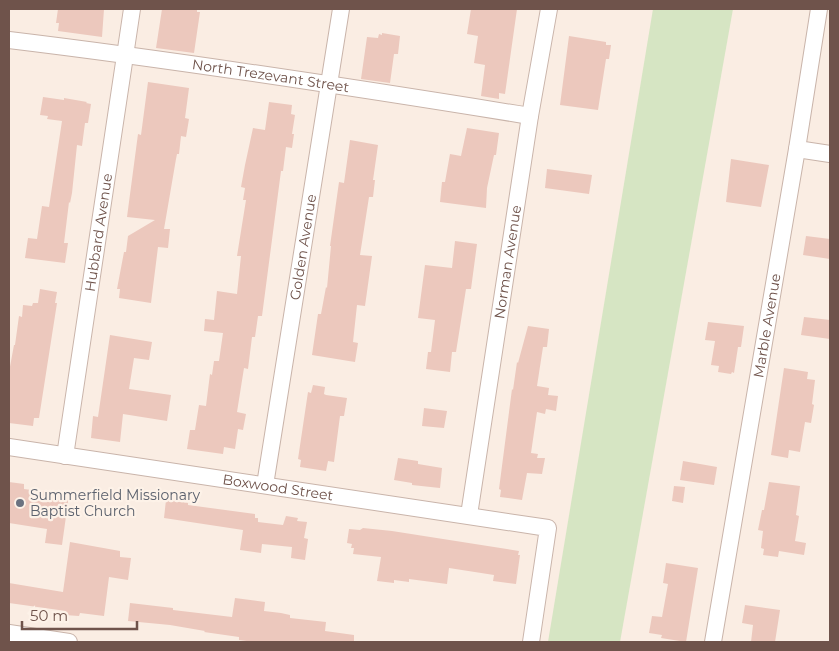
<svg xmlns="http://www.w3.org/2000/svg" width="839" height="651" font-family="Montserrat,sans-serif">
	<style>
		.green { fill: #d6e5c3 }
		.building { fill: #ecc8bd }
		.lines { fill: none; stroke-linecap: round; stroke-linejoin: round }
		.street-casing { stroke: #c9b4aa; stroke-width: 18 }
		.street { stroke: #fff; stroke-width: 16 }
		.worship-dot { fill: #6b7280; stroke: #fdf2e8; stroke-width: 2 }
		.labels { text-anchor: middle; dominant-baseline: central; stroke-width: 4.5; stroke-linejoin: round; paint-order: stroke }
		.street-label { font-size: 14px; fill: #6f534b; stroke: #fdf2e8 }
		.worship-label { font-size: 14px; fill: #5b616d; stroke: #fdf2e8; text-anchor: start }
	</style>
	<rect width="100%" height="100%" fill="#faede3"/>
	<path class="green" d="M653,9H733L620,642H548Z"/>
	<path class="building" d="M58,9H104L102,37L58,31L59,23H56Z
		M162,9H197V12H200L194,53L156,48Z
		M471,9H517L505,94L499,93V99L481,96L485,65L474,63L478,36L467,34Z
		M382,33L400,36L398,54H394L390,83L361,79L367,37L378,38L379,34L382,35Z
		M569,36L606,42V45H611L609,59H606L598,110L560,105Z
		M148,82L189,88L185,118L189,119L186,137L181,136L179,154H177L176,159L164,229H170L168,248L158,247L151,303L119,298L120,289H117L124,252H126L128,236L155,220L127,217L138,134L141,135Z
		M43,97L64,100V98L87,102L86,103L91,104L88,123H85L82,146L77,145L72,193L70,203L69,202L64,243H68L65,263L25,258L28,238L37,239L42,206L49,207L62,121L47,119L48,116L40,115Z
		M269,102L292,105L291,114L295,115L292,134H294L292,148L286,147L283,171H281L262,316H258L255,337H252L248,369L244,368L237,412L246,414L243,430L238,429L235,449L224,447L223,454L187,449L190,430H195L199,405L206,406L210,374L212,375L214,361H219L223,333L204,331L205,319L214,320L217,291L237,294L241,256H237L246,200H243L245,188L241,187L245,165L253,128L265,130Z
		M467,128L499,133L496,155H494L487,188L486,208L440,202L442,182H445L450,154L461,156Z
		M350,140L378,145L373,180H375L373,197H369L360,255L372,256L365,306L357,305L353,342L358,343L355,362L312,355L318,314H321L326,287L327,288L331,246H330L339,182L344,183Z
		M731,159L769,165L761,207L726,202Z
		M547,169L592,175L589,194L545,188Z
		M806,236L830,239V259L803,255Z
		M455,241L477,244L471,289H466L456,352H452L450,372L426,369L428,352H431L435,320L418,318L425,265L452,268Z
		M40,289L57,292L55,303H57L39,418H34L33,426L9,423V372L14,345H15L19,316L22,317L23,305L32,306L33,303H38Z
		M804,317L830,320V339L801,335Z
		M708,322L744,326L741,347H738L734,373L732,372L731,374L718,372L719,366L711,365L715,341L705,340Z
		M528,326L549,329L547,347H543L537,386L549,388L548,395L558,396L556,411L546,409L545,414L537,412L531,453L538,454L537,458H545L542,474L527,473L522,500L500,497L501,490L499,489L512,389L513,390L517,362L518,363Z
		M110,335L152,342L149,360L134,358L129,389L171,395L167,421L123,414L120,442L91,438L93,416L98,417Z
		M784,368L808,372L807,379L815,380L812,404L814,405L811,423L805,422L800,452L789,450L788,458L771,455Z
		M313,385L325,387L324,394L326,395L347,398L344,416H340L334,462L328,461L326,471L300,467L301,460L298,459L308,392L311,393Z
		M424,408L447,411L444,428L422,426Z
		M398,458L418,461V464L442,468L440,488L412,485V483L394,480Z
		M683,461L717,467L714,485L680,480Z
		M9,482L24,484V489L69,495L62,545L45,543L47,529L9,523Z
		M769,482L800,486L796,515L799,516L795,541L806,543L804,555L779,551L778,557L763,555L764,549L761,548L763,531L758,530L762,510H764Z
		M674,486L685,487L683,503L672,501Z
		M166,500L188,503V505L255,514V518H258V522L283,525L286,516L298,518L297,521L307,522L304,538L308,539L305,560L291,558L292,547L262,544L261,553L240,550L243,530L164,518Z
		M363,528L392,531L519,551L518,555H520L516,584L493,581L494,575L449,568L447,584L409,579V582L394,580V583L377,581L381,557L353,554L354,548H351L352,544L347,543L349,529L360,530Z
		M70,542L120,551V557L131,558L128,580L109,577L104,616L80,613L79,616L65,615L66,611L9,603V583L63,592Z
		M666,563L698,568L686,642L661,638L662,635L649,633L652,616L662,617L668,584L663,583Z
		M235,598L265,602L264,611L281,613L290,615V618L326,622L325,631L354,635V642H254L239,640V637L204,632L205,631L170,625L128,621L130,603L173,608V610L232,617Z
		M745,605L780,610L775,642H751L753,625L742,623Z"/>
	<g class="lines">
		<g class="street-casing">
			<g id="street">
				<path id="s1" d="M9,40C183,61 357,88 530,116"/>
				<path d="M797,149L830,154"/>
				<path id="s2" d="M9,447L548,528L531,642"/>
				<path id="s3" d="M65,456L132,9"/>
				<path id="s4" d="M265,485L341,9"/>
				<path id="s5" d="M469,515L530,116L549,9"/>
				<path d="M9,633L69,642"/>
				<path id="s6" d="M713,642L797,149L819,9"/>
			</g>
		</g>
		<use href="#street" class="street"/>
	</g>
	<circle class="worship-dot" cx="20" cy="503" r="5"/>
	<g class="labels">
		<g class="street-label">
			<text stroke="none"><textPath href="#s1" startOffset="264">North Trezevant Street</textPath></text>
			<text stroke="none"><textPath href="#s3" startOffset="226">Hubbard Avenue</textPath></text>
			<text stroke="none"><textPath href="#s4" startOffset="241">Golden Avenue</textPath></text>
			<text stroke="none"><textPath href="#s5" startOffset="256">Norman Avenue</textPath></text>
			<text stroke="none"><textPath href="#s6" startOffset="321">Marble Avenue</textPath></text>
			<text stroke="none"><textPath href="#s2" startOffset="272">Boxwood Street</textPath></text>
		</g>
		<g class="worship-label">
			<text x="30" y="495">Summerfield Missionary<tspan x="30" dy="16">Baptist Church</tspan></text>
		</g>
	</g>
	<rect width="839" height="651" fill="none" stroke="#6f534b" stroke-width="20"/>
	<path d="M22 621v8h115v-8" fill="none" stroke="#6f534b" stroke-width="2.5"/>
	<text x="30" y="621" font-size="15" fill="#6f534b" stroke="#fdf2e8" stroke-width="4" paint-order="stroke">50 m</text>
</svg>
